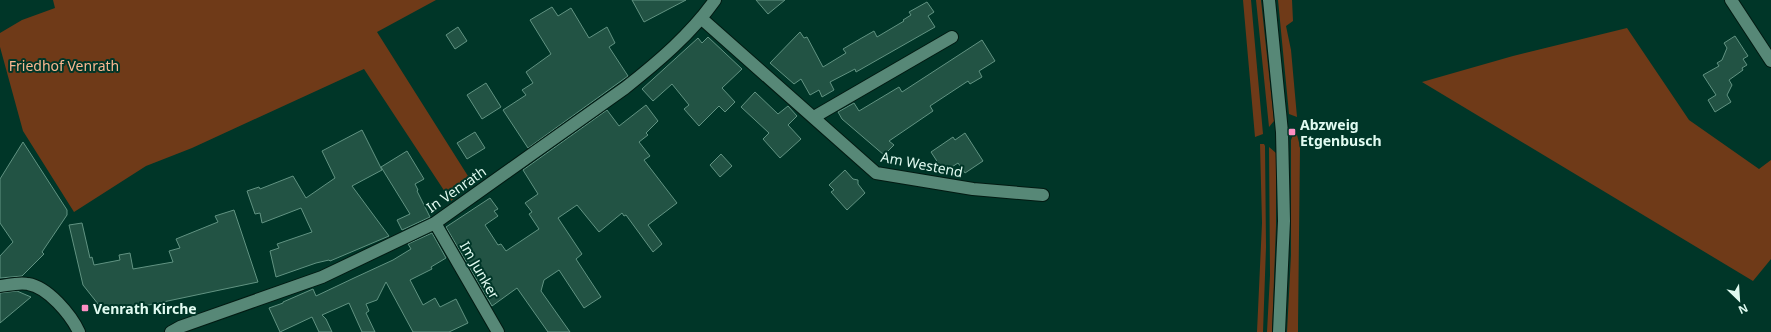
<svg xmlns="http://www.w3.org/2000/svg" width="1771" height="332" font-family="'Noto Sans',sans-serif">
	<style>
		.green { fill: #6f3a18 }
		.building { fill: #225344; stroke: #619382 }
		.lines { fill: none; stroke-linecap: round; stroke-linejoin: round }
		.minor-casing { stroke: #021a12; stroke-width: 14 }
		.tertiary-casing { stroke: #021a12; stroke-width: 14 }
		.minor { stroke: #578877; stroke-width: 12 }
		.tertiary { stroke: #578877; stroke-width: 12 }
		.poi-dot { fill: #fc8fc3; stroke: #003628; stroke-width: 1.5 }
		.labels { text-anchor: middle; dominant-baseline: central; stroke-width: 4; stroke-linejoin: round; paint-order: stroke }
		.park-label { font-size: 14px; fill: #f9b791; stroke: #003628 }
		.poi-label { font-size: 14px; font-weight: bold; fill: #e1fbf1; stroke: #003628; text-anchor: start }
		.street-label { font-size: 14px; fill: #e1fbf1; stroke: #003628 }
	</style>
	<rect width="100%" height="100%" fill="#003628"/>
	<path class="green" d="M53,0H436L377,32L473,184L451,201L364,69L192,148L146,166L74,212L23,131L0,47V33L22,20L55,8Z
		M1243,0H1251L1263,134L1255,137Z
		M1256,0H1261L1274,121L1269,127Z
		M1278,0H1292L1293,21L1286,26L1291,50L1297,117L1289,114Z
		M1627,28L1689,120L1759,169L1771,160V259L1753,281L1422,82L1513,56Z
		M1293,135H1297L1300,146L1298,325V332H1287L1291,255V140Z
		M1260,144H1264L1265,146L1266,247L1263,332H1257L1262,223Z
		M1269,147L1276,153V226L1272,332H1267L1270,275Z"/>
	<path class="building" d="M632,0H686L644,22Z
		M756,0H785L768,14Z
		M927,2L934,12L928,16L935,27L856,72L855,69L830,82L834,90L822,97L819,90L810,95L801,79L794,84L770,63L800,32L804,38L807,37L823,67L846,53L843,49L860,39L874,31L877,37L904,21L903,20L911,15L909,12Z
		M552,7L558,16L571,8L589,38L607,27L615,43L609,47L628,76L528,148L503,110L526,95L522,90L533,83L526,72L551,54L530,20Z
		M458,27L467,41L455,49L446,35Z
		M1735,36L1748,56L1743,59L1747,65L1742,68L1743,70L1729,80L1732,85L1727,95L1731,102L1715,112L1708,100L1716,95L1703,75L1719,66L1717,63L1722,60L1727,48L1724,43Z
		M708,37L742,69L722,88L735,102L725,112L719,106L699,126L684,109L689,105L672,84L653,101L642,89L698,38L702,43Z
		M982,40L995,61L979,71L982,77L970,84L968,81L930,106L933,111L889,141L894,145L884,155L842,119L838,112L854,103L859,111L899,87L902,92Z
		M486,83L501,107L482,119L467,95Z
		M755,92L778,114L788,106L797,116L788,125L801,139L780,158L763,139L769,133L741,107Z
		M646,105L658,121L646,133L648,135L639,142L650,156L644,160L677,203L648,225L662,244L653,252L626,215L624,216L622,213L599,232L577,205L558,218L582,254L576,259L601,297L584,308L559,270L544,280L541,291L570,332H548L517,288L492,306L446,227L490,198L498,209L494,211L498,216L485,225L498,245L501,244L506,251L539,229L529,214L532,212L525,203L538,194L523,170L607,110L619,126Z
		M362,130L382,170L352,186L389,236L330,261L329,260L316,263L276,277L270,251L279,248L277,244L312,232L301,208L262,223L260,213L255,214L247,191L259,187L260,189L293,176L306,198L335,178L322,151Z
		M475,132L485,148L467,159L457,143Z
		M965,133L983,161L965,173L958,163L944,172L931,152L953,137L955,140Z
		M23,142L67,210V215L42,252L44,254L22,276L0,278V256L13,242L0,223V179Z
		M407,151L424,179L415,184L418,190L417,191L430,217L402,230L397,220L410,214L381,167Z
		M721,154L732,166L720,177L710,165Z
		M845,170L853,179L858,180V184L865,193L847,210L831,192L834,190L829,185Z
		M234,210L258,282L106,314L83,285L69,225L82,223L90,258L92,257L94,265L120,260L119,255L130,253L133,269L173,262L169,251L180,248L176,239L218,222L215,216Z
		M432,233L446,258L431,267L432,269L410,280L423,305L435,298L440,307L456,299L468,323L449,332H413L386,282L377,300L366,304L369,311L366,313L375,332H362L349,303L322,315L326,319L332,332H319L312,317L280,332L269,308L283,303V302L313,289L316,296L354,278L393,260L411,249L408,244Z
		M17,291L31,297L0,323V293Z"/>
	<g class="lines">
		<g class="minor-casing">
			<path id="minor" d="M1731,0L1771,61
				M702,19L876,173L973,189L1043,195
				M814,117L952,37
				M435,223L498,332
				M171,332L180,327L322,277L435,223L625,88C658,62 691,34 715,0"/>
		</g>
		<g class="tertiary-casing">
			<path id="tertiary" d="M1269,0L1282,132L1284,221L1279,332
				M0,286C8,285 20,282 28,284C48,287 71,315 79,332"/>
		</g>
		<use href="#minor" class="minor"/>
		<use href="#tertiary" class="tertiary"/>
	</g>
	<g class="poi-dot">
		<rect x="1288" y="128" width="8" height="8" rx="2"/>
		<rect x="81" y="304" width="8" height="8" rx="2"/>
	</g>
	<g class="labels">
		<g class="park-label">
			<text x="64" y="65">Friedhof Venrath</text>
		</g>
		<g class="poi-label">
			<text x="1300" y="124">Abzweig<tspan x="1300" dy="16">Etgenbusch</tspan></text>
			<text x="93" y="308">Venrath Kirche</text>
		</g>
		<g class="street-label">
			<text transform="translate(922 164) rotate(11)">Am Westend</text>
			<text transform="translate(456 189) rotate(-35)">In Venrath</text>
			<text transform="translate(480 270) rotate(60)">Im Junker</text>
		</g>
	</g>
	<g transform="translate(1739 300) rotate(155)" stroke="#003628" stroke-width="3" paint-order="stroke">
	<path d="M0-3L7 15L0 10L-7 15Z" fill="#e1fbf1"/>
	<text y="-6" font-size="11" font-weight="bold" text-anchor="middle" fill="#e1fbf1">N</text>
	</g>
</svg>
